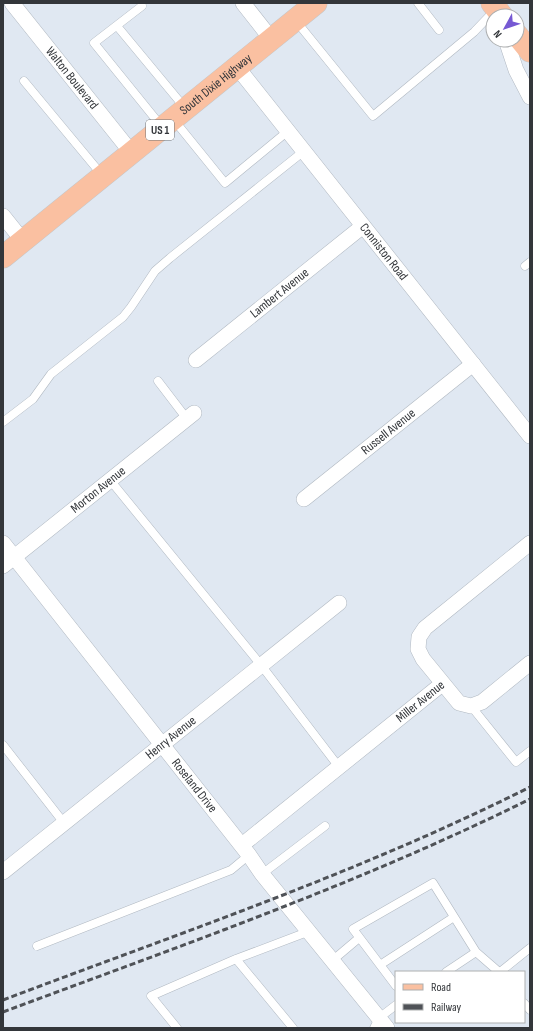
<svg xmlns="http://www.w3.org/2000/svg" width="533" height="1031" font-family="'Sofia Sans Condensed',sans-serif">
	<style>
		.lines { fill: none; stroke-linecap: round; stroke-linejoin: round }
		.lane-casing { stroke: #b1b9c2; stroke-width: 9 }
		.street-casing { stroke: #b1b9c2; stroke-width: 16 }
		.primary-casing { stroke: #c6c7c8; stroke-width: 23 }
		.lane { stroke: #fff; stroke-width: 8 }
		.street { stroke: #fff; stroke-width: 15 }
		.primary { stroke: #fac0a1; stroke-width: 22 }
		.rail { stroke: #4f5257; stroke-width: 3; stroke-dasharray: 6 3; stroke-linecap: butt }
		.labels { text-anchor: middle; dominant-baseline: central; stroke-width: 4; stroke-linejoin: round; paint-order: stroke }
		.shield { fill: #fff; stroke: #707275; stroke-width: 1 }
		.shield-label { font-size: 12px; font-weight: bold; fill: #33363a }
		.street-label { font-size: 13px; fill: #33363a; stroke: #fff }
	</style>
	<rect width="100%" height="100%" fill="#e0e8f2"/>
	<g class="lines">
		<g class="lane-casing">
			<path id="lane" d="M418,3L439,30
				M142,6L94,43L162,127
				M296,21L373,116L474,32L495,10
				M117,26L185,108
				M24,81L102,175
				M174,120L225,183L288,131
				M525,266L530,262
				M158,381L187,419
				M3,422L33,399L51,374L123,317L131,307L155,271L170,258L304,151
				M110,480L261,665L339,767
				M471,706L516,762L530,751
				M3,745L64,823
				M262,874L325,826
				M37,946L231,870L249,855
				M236,959L293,1028
				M333,960L359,938
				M380,965L454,917
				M446,972L476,952
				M500,972L530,948
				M396,986L353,929L433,883L476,952L499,972
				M524,1003L530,1010
				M177,1028L151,996L236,959L310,931
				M374,1028L379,1018L396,1005"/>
		</g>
		<g class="street-casing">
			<g id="street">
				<path id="s1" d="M12,3L131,152"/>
				<path d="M243,3L272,40"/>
				<path d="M506,40L516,70L530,97"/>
				<path id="s2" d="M237,67L530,436"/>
				<path d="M3,216L23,241"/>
				<path id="s3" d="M196,360L363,226"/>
				<path id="s4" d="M304,499L473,364"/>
				<path id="s5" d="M3,543L249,855L262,874L387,1028"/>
				<path d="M530,543L425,628L419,637L418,649L423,659L459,703L471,706L482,702L530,663"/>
				<path id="s6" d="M3,566L194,413"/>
				<path id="s7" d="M242,845L442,684"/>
				<path id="s8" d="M3,872L339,603"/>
			</g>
		</g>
		<g class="primary-casing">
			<g id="primary">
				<path d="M492,3L502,16"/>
				<path d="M517,35L530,51"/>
				<path id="s9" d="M3,257L316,3"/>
			</g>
		</g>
		<use href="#lane" class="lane"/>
		<use href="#street" class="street"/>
		<use href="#primary" class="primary"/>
		<path class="rail" d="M3,1000C180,933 361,872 530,787
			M3,1012C180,946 361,883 530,799"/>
	</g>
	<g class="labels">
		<rect class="shield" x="146" y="120" width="28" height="20" rx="3"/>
		<g class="shield-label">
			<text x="160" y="130">US 1</text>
		</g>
		<g class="street-label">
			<text stroke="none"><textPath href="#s1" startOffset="96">Walton Boulevard</textPath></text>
			<text stroke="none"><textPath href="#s9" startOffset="274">South Dixie Highway</textPath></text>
			<text stroke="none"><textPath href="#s2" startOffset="236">Conniston Road</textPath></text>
			<text stroke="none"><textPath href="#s3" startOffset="107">Lambert Avenue</textPath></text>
			<text stroke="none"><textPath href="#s4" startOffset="108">Russell Avenue</textPath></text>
			<text stroke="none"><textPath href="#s6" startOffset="122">Morton Avenue</textPath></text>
			<text stroke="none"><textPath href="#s7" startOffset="229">Miller Avenue</textPath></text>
			<text stroke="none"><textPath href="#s8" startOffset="215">Henry Avenue</textPath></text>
			<text stroke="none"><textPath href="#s5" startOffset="309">Roseland Drive</textPath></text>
		</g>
	</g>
	<rect width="533" height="1031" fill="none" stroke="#33363a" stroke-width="8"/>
	<rect x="395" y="971" width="130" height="52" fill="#ffffff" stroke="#adafb0"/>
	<rect x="403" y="984" width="20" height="6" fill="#fac0a1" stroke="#adafb0"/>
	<text x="431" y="991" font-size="12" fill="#33363a">Road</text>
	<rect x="403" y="1004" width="20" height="6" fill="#4f5257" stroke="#adafb0"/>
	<text x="431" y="1011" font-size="12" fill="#33363a">Railway</text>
	<g transform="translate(505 28) rotate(230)"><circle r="19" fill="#ffffff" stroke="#adafb0"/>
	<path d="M0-3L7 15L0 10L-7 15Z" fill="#7659d3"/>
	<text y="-6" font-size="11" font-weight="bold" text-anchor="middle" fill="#33363a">N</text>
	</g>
</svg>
